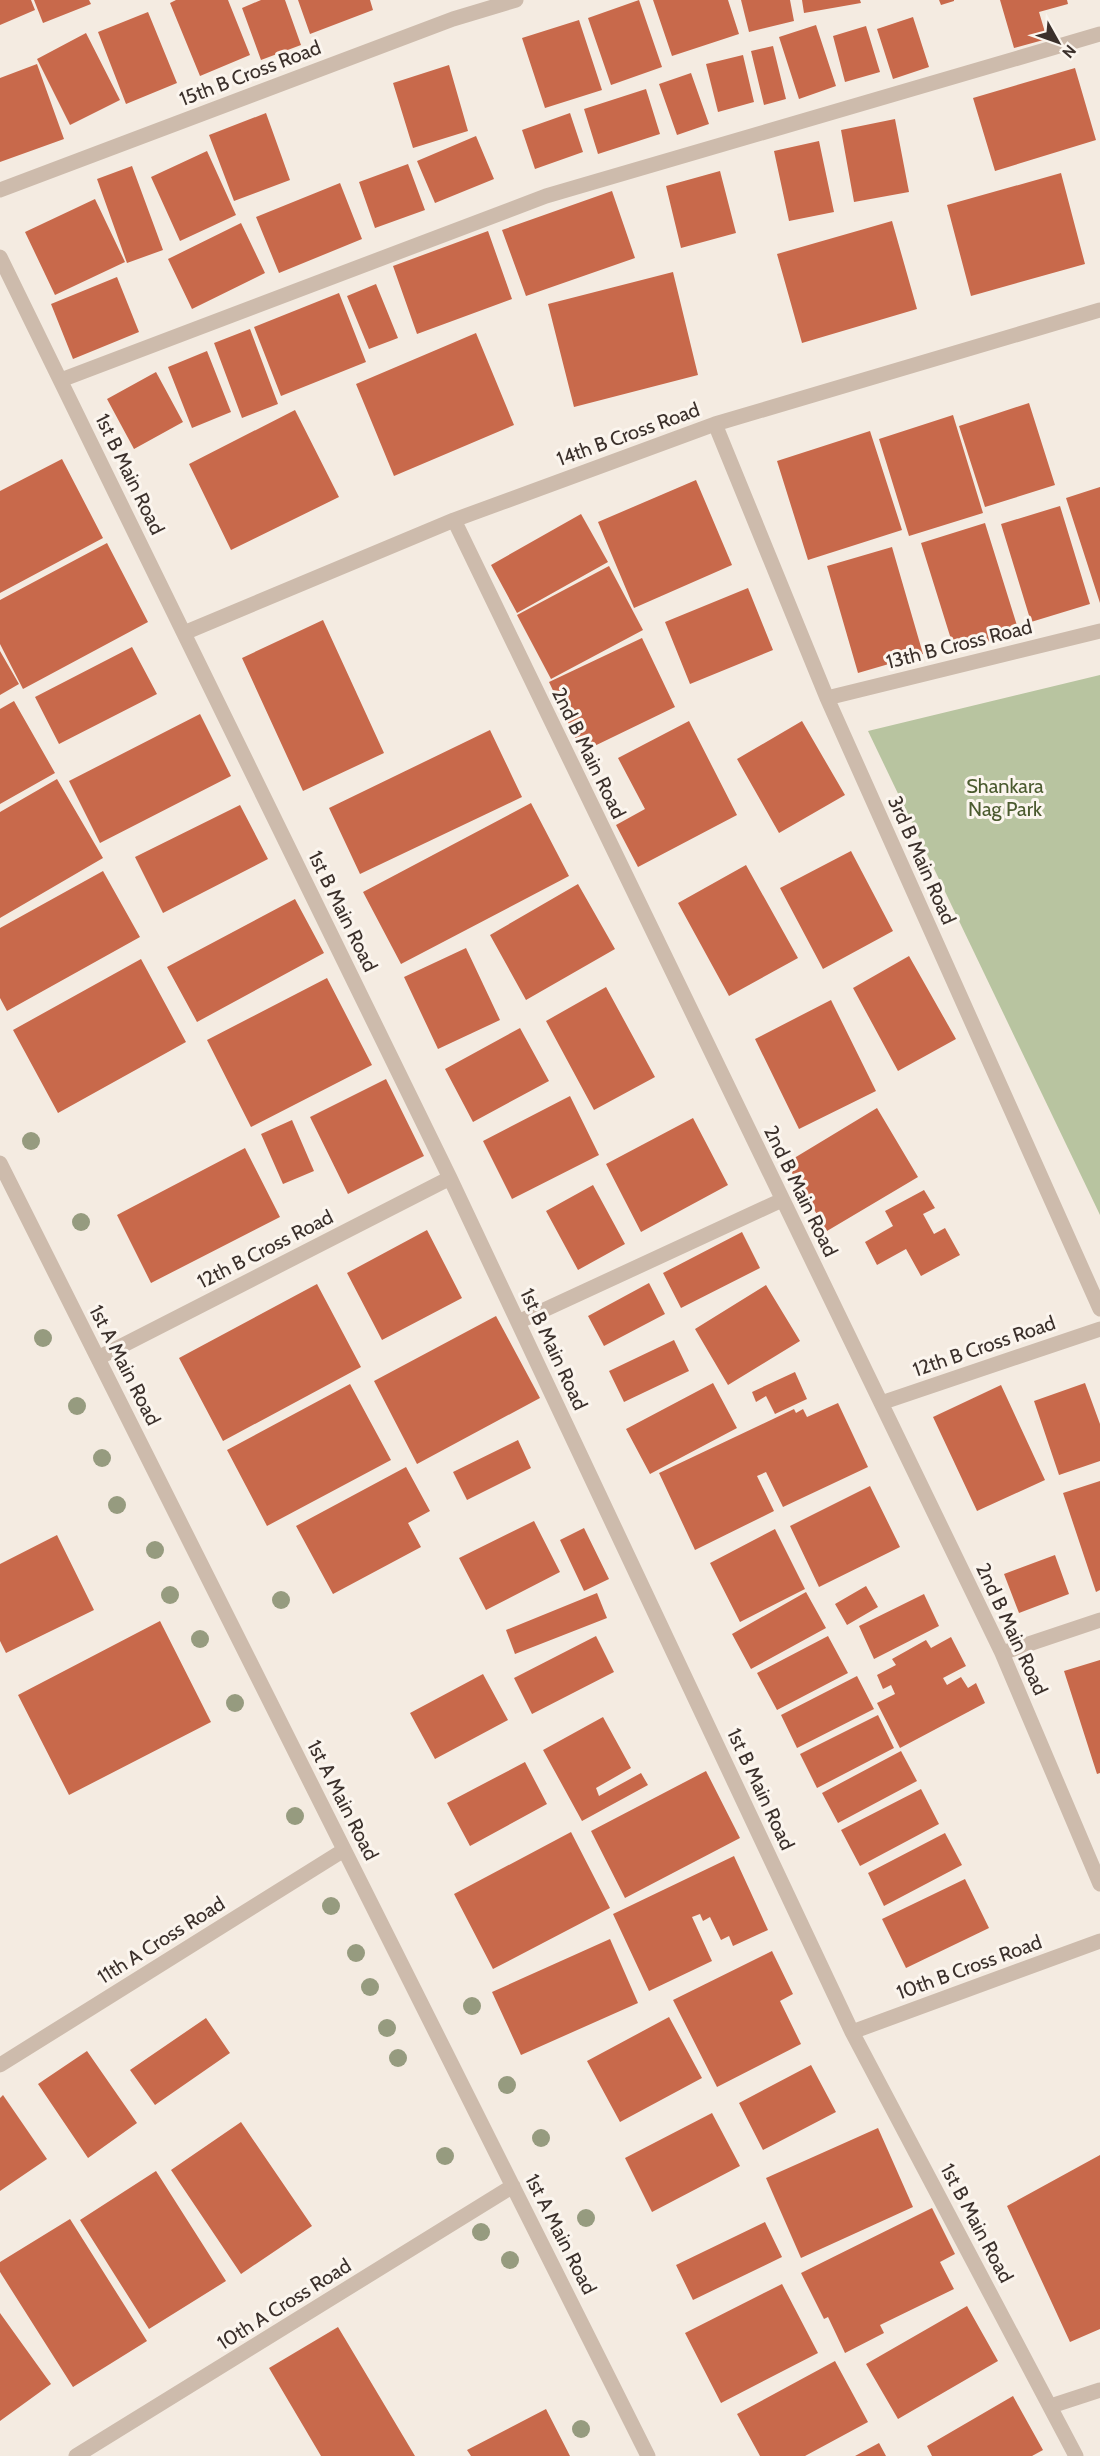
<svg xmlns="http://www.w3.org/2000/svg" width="1100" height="2456" font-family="Cabin,sans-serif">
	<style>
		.green { fill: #b8c4a0 }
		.building { fill: #c8694b }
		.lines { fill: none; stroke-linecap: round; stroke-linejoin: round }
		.minor { stroke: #cdbbac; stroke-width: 15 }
		.tree { fill: #969b7f }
		.labels { text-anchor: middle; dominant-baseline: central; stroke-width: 6; stroke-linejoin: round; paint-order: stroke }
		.street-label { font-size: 20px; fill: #3b302b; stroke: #fbf5ee }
		.park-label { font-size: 20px; fill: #4a5a2e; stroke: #fbf5ee }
	</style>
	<rect width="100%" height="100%" fill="#f4ebe1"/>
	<path class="green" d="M1100,675V1215L868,731Z"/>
	<path class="building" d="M0,0H31L35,10L0,25Z
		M34,0H89L91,4L43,23Z
		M176,0H228L250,55L200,76L170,3Z
		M261,0H285L301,45L261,60L242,8Z
		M298,0H370L373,10L310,34Z
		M639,0L662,67L611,85L588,18Z
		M653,0H728L739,34L672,56Z
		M741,0H790L794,21L749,32Z
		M802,0H860L861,3L804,13Z
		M939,0H954V1L941,5Z
		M1000,0H1067L1068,4L1039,12L1047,39L1014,48Z
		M148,12L177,83L126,104L98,32Z
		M913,17L929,67L893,79L877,29Z
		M579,20L602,90L545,108L522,38Z
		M816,25L836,86L799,99L779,37Z
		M866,26L880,72L845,82L833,36Z
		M86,33L120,100L70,125L37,59Z
		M773,46L786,99L764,105L751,51Z
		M743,55L754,102L718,112L706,64Z
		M37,64L64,139L0,162V78Z
		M449,65L468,131L413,148L393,83Z
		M1075,68L1096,140L995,171L973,98Z
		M691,73L709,124L677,135L659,84Z
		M646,89L660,134L598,154L584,109Z
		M266,113L290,180L234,201L209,135Z
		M570,113L583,152L535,169L522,130Z
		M895,119L909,192L854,202L841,130Z
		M476,136L494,179L435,203L417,161Z
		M819,141L834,212L789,221L774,151Z
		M207,151L236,215L180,241L151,177Z
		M408,164L425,210L375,228L359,182Z
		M132,166L163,250L127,263L97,179Z
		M720,171L736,233L681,248L666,186Z
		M1061,173L1085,264L971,296L947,205Z
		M340,183L362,239L279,273L256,217Z
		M612,191L635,258L526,296L502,230Z
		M95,199L125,262L55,295L25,232Z
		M892,221L917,309L802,343L777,254Z
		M241,223L265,273L192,309L168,259Z
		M488,231L512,299L417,334L393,266Z
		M673,272L698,375L574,407L548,304Z
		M117,277L139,332L73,359L51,304Z
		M376,284L398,338L369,349L347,296Z
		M339,293L366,362L281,396L254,327Z
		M250,329L278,404L242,418L214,343Z
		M476,333L514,425L394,476L356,384Z
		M207,351L231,412L192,428L168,367Z
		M156,372L183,422L134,449L107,399Z
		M1029,403L1055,485L985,507L959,426Z
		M295,410L339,497L231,550L189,464Z
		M953,415L983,513L909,536L879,439Z
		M870,431L902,530L808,560L777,461Z
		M62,459L103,538L0,593V491Z
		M696,480L732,565L634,608L598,522Z
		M1100,487V603L1066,498Z
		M1060,506L1090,604L1031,622L1001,524Z
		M581,514L608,562L517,613L491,565Z
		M985,523L1019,632L955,652L921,543Z
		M107,543L148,622L23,689L0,644V600Z
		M892,547L923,654L858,673L827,566Z
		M609,566L643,630L551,679L517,615Z
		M748,588L773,650L690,684L665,622Z
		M323,620L384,753L303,791L242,658Z
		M642,638L675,707L582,752L549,682Z
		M132,647L157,694L59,744L35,697Z
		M0,651L19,684L0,695Z
		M14,701L55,773L0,804V709Z
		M200,714L231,776L100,843L69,781Z
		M689,721L737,815L638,867L616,825L645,809L618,758Z
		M802,721L845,795L779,833L737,759Z
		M490,730L522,797L360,874L329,808Z
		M57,779L103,858L0,918V812Z
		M531,803L569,876L401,964L363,892Z
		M240,805L268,859L163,913L135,857Z
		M851,851L893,931L823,969L780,888Z
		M746,865L798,958L729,996L678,903Z
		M103,871L140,937L7,1011L0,998V928Z
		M578,884L615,949L526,1000L490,935Z
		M295,899L324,953L197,1022L167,967Z
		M466,948L500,1020L438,1049L404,977Z
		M909,956L956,1039L898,1071L853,988Z
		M141,959L186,1042L58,1113L13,1030Z
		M327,978L372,1065L251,1127L207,1040Z
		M606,987L655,1077L594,1110L546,1021Z
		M831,1000L876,1091L799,1129L755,1039Z
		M520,1028L549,1081L473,1122L445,1069Z
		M386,1079L424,1156L348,1194L310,1117Z
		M570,1096L599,1155L512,1199L483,1141Z
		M877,1108L918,1177L827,1231L786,1163Z
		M693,1118L728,1185L641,1232L606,1164Z
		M292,1120L314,1171L283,1184L261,1134Z
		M245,1148L280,1217L151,1283L117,1215Z
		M593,1185L625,1244L578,1270L546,1211Z
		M924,1190L935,1208L923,1214L934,1234L945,1228L960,1255L921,1276L906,1249L877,1265L865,1242L893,1226L885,1211Z
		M427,1230L462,1298L382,1340L347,1273Z
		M742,1232L760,1268L681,1308L663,1273Z
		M649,1283L665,1314L604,1346L588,1316Z
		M317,1284L361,1367L223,1441L179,1358Z
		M766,1285L800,1341L728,1385L695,1329Z
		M496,1316L540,1398L417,1464L374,1381Z
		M674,1340L689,1371L624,1402L609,1371Z
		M795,1372L807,1399L775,1414L766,1396L756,1402L752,1392Z
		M713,1383L737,1428L650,1474L626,1429Z
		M1085,1383L1100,1424V1461L1059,1475L1034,1401Z
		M350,1384L391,1460L267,1526L227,1450Z
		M1001,1385L1045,1480L977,1511L933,1417Z
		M838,1403L868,1467L783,1507L766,1472L757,1476L774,1511L695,1550L659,1473L794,1409L796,1413L803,1409L807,1417Z
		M518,1440L531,1468L467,1500L453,1472Z
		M406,1467L430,1511L408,1523L421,1547L333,1594L296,1526Z
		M1100,1481V1590L1096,1592L1063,1493Z
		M870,1486L900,1547L819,1587L790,1526Z
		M534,1521L560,1572L486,1610L459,1558Z
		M584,1528L609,1579L584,1591L560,1540Z
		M775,1529L805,1589L740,1622L710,1563Z
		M57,1535L94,1610L6,1653L0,1641V1564Z
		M1055,1555L1069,1594L1019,1613L1004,1574Z
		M866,1586L878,1607L847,1625L835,1604Z
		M806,1592L826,1628L751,1669L732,1634Z
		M597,1593L607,1618L515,1654L506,1630Z
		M924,1594L939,1626L874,1659L859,1626Z
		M160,1621L211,1722L69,1795L18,1695Z
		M596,1636L614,1672L532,1714L514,1678Z
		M828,1636L848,1673L777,1710L757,1673Z
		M951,1637L966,1666L943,1678L947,1685L961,1677L968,1688L976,1683L985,1703L900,1748L877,1703L895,1694L891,1685L883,1689L877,1675L896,1665L892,1659L926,1640L931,1648Z
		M1100,1660V1773L1097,1774L1064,1671Z
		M483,1674L508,1720L435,1759L410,1713Z
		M857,1676L874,1709L797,1748L781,1715Z
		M878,1715L894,1748L817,1788L800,1754Z
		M603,1717L631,1768L596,1788L599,1796L641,1773L648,1785L582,1821L543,1750Z
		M901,1751L917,1781L838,1823L822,1793Z
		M525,1762L547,1804L470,1846L447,1803Z
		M706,1771L740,1838L625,1898L591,1831Z
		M921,1789L939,1824L860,1866L841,1830Z
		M571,1832L610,1908L493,1969L454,1894Z
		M945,1833L962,1865L884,1906L868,1873Z
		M734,1856L768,1930L733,1946L729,1936L721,1940L710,1917L703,1921L700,1914L692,1917L712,1961L649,1991L613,1914Z
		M965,1879L989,1928L906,1968L882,1919Z
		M610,1939L638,2003L521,2055L492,1992Z
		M772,1951L793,1994L780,2001L801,2044L717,2087L673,2000Z
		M669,2017L702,2078L620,2122L587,2061Z
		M206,2018L230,2053L155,2105L130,2070Z
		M87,2051L137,2123L88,2158L38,2084Z
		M811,2065L836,2112L763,2150L739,2103Z
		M3,2095L47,2159L0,2191V2098Z
		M712,2113L740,2166L652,2212L625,2158Z
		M241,2122L312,2226L241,2274L171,2170Z
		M878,2128L913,2207L801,2258L766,2178Z
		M1100,2155V2329L1070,2342L1007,2206Z
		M156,2171L226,2281L149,2329L80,2220Z
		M932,2208L955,2254L940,2262L954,2289L880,2325L884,2333L845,2353L828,2317L824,2319L801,2273Z
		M70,2219L147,2341L73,2387L0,2272V2262Z
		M765,2222L782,2257L693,2300L676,2265Z
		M782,2284L818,2353L721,2403L685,2333Z
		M967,2306L998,2361L898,2419L866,2364Z
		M0,2313L51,2384L0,2421Z
		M338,2327L415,2456H321L269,2368Z
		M835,2361L868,2422L805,2456H760L737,2414Z
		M1013,2396L1043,2450L1032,2456H932L927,2446Z
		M546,2409L570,2456H471L467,2450Z
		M879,2443L886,2456H855Z"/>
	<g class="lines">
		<path class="minor" d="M0,190L453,19L516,0
			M0,257L450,1178L852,2032L1076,2456
			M61,380L546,196L1100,34
			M715,424L827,698L1100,1309
			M454,520L1002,1653L1100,1884
			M184,633L454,520L715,424L1100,310
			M827,698L1100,631
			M0,1163L648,2456
			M518,1322L782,1200
			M98,1358L450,1178
			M881,1403L1100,1329
			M1002,1653L1100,1620
			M852,2032L1100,1941
			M0,2065L344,1850
			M1051,2406L1100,2390
			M76,2456L513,2186"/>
	</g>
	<g class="tree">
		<circle cx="31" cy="1141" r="9"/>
		<circle cx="81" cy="1222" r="9"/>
		<circle cx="43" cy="1338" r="9"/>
		<circle cx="77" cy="1406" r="9"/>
		<circle cx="102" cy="1458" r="9"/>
		<circle cx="117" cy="1505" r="9"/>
		<circle cx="155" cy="1550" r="9"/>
		<circle cx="170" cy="1595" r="9"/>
		<circle cx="281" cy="1600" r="9"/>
		<circle cx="200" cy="1639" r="9"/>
		<circle cx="235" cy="1703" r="9"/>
		<circle cx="295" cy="1816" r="9"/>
		<circle cx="331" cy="1906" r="9"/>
		<circle cx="356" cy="1953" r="9"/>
		<circle cx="370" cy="1987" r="9"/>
		<circle cx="472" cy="2006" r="9"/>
		<circle cx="387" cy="2028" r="9"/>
		<circle cx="398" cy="2058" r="9"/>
		<circle cx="507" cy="2085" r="9"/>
		<circle cx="541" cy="2138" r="9"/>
		<circle cx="445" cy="2156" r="9"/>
		<circle cx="586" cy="2218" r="9"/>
		<circle cx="481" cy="2232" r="9"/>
		<circle cx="510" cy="2260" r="9"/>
		<circle cx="581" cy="2429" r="9"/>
	</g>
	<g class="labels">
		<g class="street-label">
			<text transform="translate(250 73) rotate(-21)">15th B Cross Road</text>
			<text transform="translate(628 434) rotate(-20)">14th B Cross Road</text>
			<text transform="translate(130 474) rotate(64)">1st B Main Road</text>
			<text transform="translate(959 644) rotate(-14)">13th B Cross Road</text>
			<text transform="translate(589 753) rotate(64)">2nd B Main Road</text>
			<text transform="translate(922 860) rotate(66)">3rd B Main Road</text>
			<text transform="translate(343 911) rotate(64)">1st B Main Road</text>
			<text transform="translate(801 1191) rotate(64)">2nd B Main Road</text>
			<text transform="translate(265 1249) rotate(-27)">12th B Cross Road</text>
			<text transform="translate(984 1346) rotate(-19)">12th B Cross Road</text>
			<text transform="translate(554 1349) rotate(65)">1st B Main Road</text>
			<text transform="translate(125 1365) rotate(63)">1st A Main Road</text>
			<text transform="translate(1012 1629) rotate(65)">2nd B Main Road</text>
			<text transform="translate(761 1789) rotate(65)">1st B Main Road</text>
			<text transform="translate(343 1800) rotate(63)">1st A Main Road</text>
			<text transform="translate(161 1940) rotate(-32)">11th A Cross Road</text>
			<text transform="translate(969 1967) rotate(-20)">10th B Cross Road</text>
			<text transform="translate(977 2223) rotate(62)">1st B Main Road</text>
			<text transform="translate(561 2234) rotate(63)">1st A Main Road</text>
			<text transform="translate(284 2304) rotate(-32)">10th A Cross Road</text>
		</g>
		<g class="park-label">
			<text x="1005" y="786">Shankara<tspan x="1005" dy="23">Nag Park</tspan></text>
		</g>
	</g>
	<g transform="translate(1058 42) rotate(130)" stroke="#fbf5ee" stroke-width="4.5" paint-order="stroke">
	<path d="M0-4.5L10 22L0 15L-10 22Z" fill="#3b302b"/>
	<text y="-9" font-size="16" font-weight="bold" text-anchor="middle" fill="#3b302b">N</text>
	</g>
</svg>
